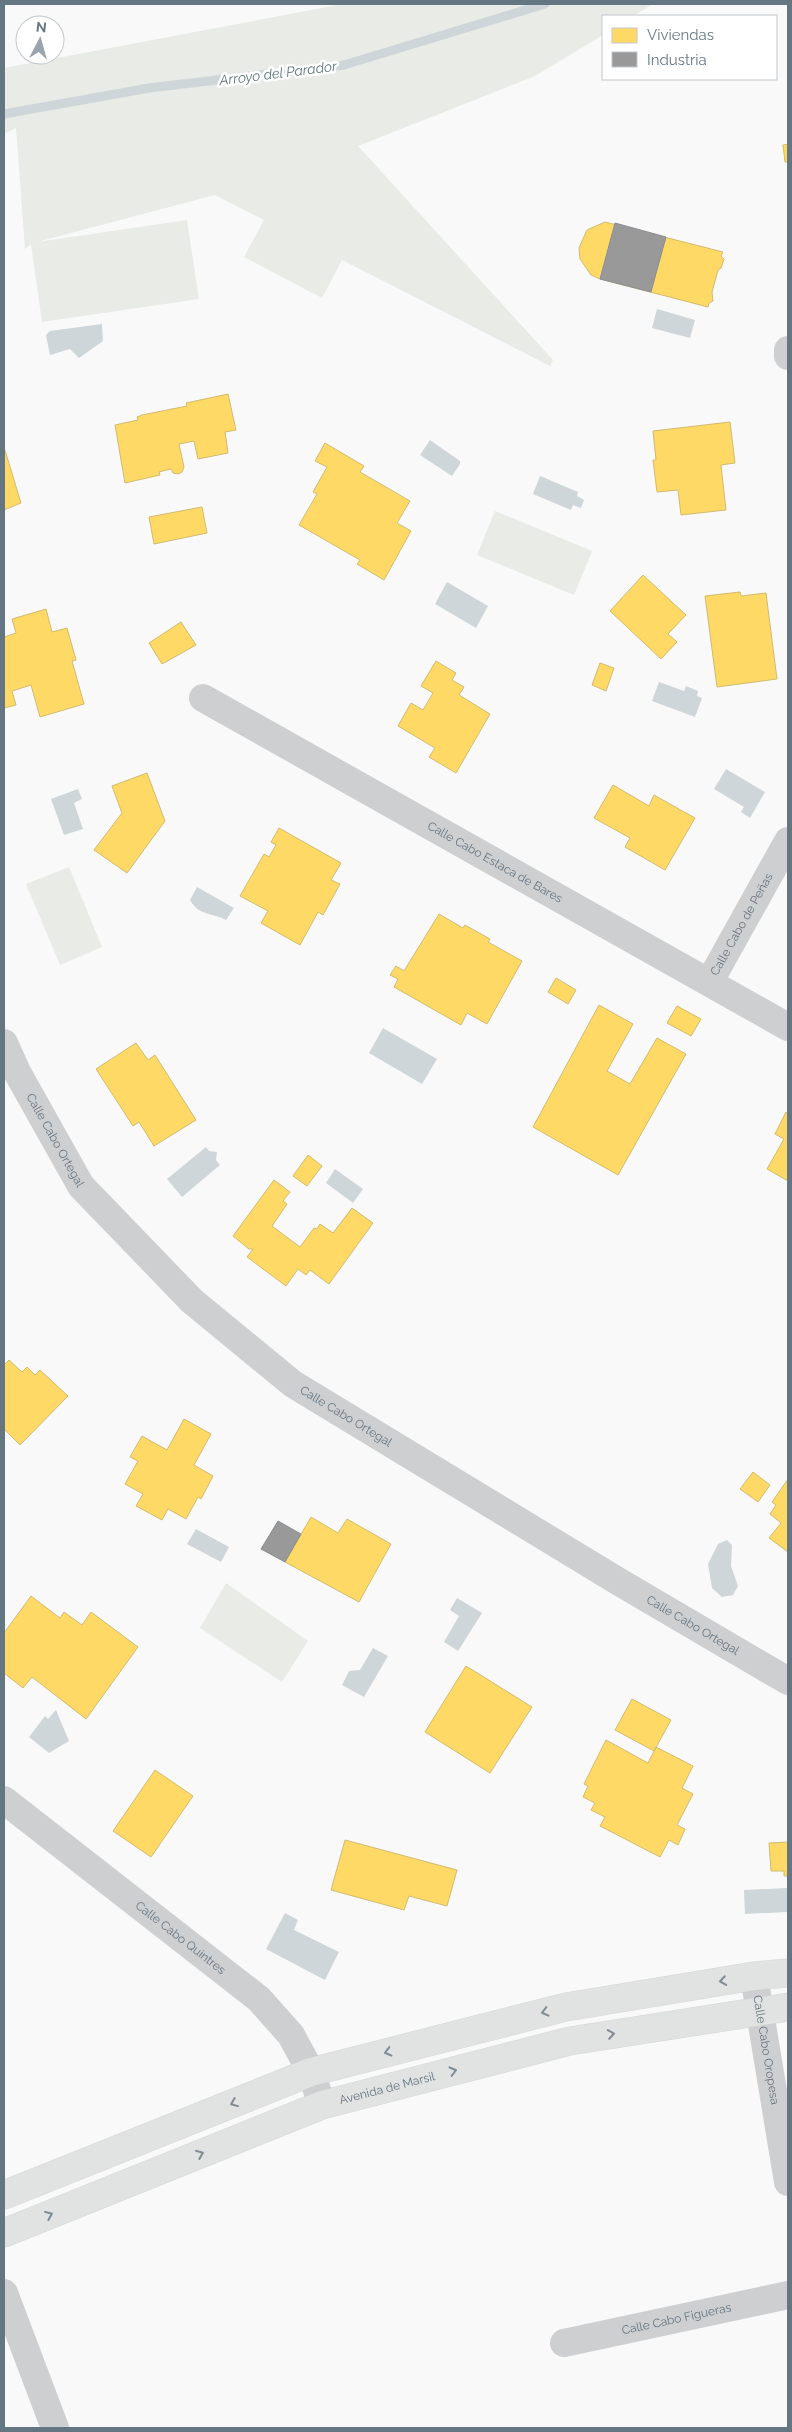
<svg xmlns="http://www.w3.org/2000/svg" width="792" height="2432" font-family="Raleway,sans-serif">
	<style>
		.green { fill: #e8ebe6 }
		.water { fill: #ced6d9 }
		.homes { fill: #ffd966; stroke: #d1bb6f }
		.industry { fill: #999; stroke: #898e92 }
		.lines { fill: none; stroke-linecap: round; stroke-linejoin: round }
		.stream { stroke: #ced6d9; stroke-width: 9 }
		.secondary-casing { stroke: #d5d6d7; stroke-width: 29 }
		.street { stroke: #cecfd0; stroke-width: 28 }
		.secondary { stroke: #e1e2e2; stroke-width: 28 }
		.oneway { stroke: #7e8c96 }
		.labels { text-anchor: middle; dominant-baseline: central; stroke-width: 5; stroke-linejoin: round; paint-order: stroke }
		.street-label { font-size: 12px; fill: #657683; stroke: #fff }
		.water-label { font-size: 14px; font-style: italic; fill: #60757c; stroke: #fff }
	</style>
	<rect width="100%" height="100%" fill="#f9f9f9"/>
	<path class="green" d="M343,4H653L633,16H603V35L535,76L358,146L553,360L550,366L342,260L322,298L244,257L264,220L215,195L37,242L187,220L199,299L42,322L31,244L25,249L16,128L4,134V68Z
		M495,511L592,551L574,595L477,555Z
		M69,867L102,947L60,965L26,884Z
		M226,1583L308,1641L282,1682L200,1628Z"/>
	<path class="water" d="M657,309L695,320L690,338L652,328Z
		M102,324L103,341L79,358L70,349L50,355L46,335L50,331Z
		M430,440L460,461V464L452,476L420,455Z
		M540,476L578,492L577,496L584,500L581,508L573,505L571,510L533,494Z
		M447,582L488,606L476,628L435,604Z
		M659,682L684,691L686,686L698,691L697,696L702,698L695,717L652,701Z
		M726,769L765,792L750,818L741,812L744,807L714,789Z
		M78,789L82,799L74,803L83,829L64,835L51,799Z
		M197,887L234,908L226,920C212,912 200,917 190,900Z
		M383,1028L437,1059L422,1084L369,1053Z
		M206,1147L209,1151L217,1152L216,1160L220,1165L182,1197L167,1179Z
		M335,1169L363,1189L353,1203L326,1183Z
		M196,1529L229,1547L221,1562L187,1544Z
		M727,1540L732,1545L731,1566L738,1586L733,1595L722,1597L712,1588L708,1564L718,1544Z
		M457,1598L482,1613L458,1651L444,1642L459,1616L450,1610Z
		M373,1648L388,1656L364,1697L342,1685L349,1671L360,1670Z
		M56,1710L69,1741L49,1753L29,1737L45,1716L48,1719Z
		M788,1888V1912L745,1914L744,1890Z
		M285,1913L298,1920L294,1930L339,1952L325,1980L266,1949Z"/>
	<path class="homes" d="M788,144V162H785L783,145Z
		M605,222L723,252L721,256L724,259L721,268L718,270L712,292L713,301L709,303L708,307L600,279L591,275L580,259L579,248L587,230Z
		M228,394L236,430L225,432L228,453L198,459L194,441L179,444L184,467L182,472L178,474L173,473L171,469L159,472L160,475L125,483L115,425L138,420L137,417L142,415L187,406L186,403Z
		M730,422L735,463L721,465L726,510L681,515L678,490L657,492L653,460H656L653,431Z
		M325,443L364,466L360,472L410,501L397,523L411,531L384,580L357,564L360,560L299,525L317,494L313,492L327,467L315,461Z
		M4,447L21,503L4,510Z
		M202,507L207,533L154,544L149,517Z
		M643,575L686,615L668,634L677,642L661,659L610,611Z
		M740,592L741,596L766,593L777,679L717,687L705,596Z
		M46,609L52,632L67,628L76,660L72,661L84,704L40,717L31,685L12,691L16,705L4,708V637L16,633L12,619Z
		M181,622L196,645L162,664L149,643Z
		M436,661L456,673L452,680L464,687L459,695L490,714L456,773L429,757L435,748L398,726L411,703L423,710L433,693L421,686Z
		M600,663L614,668L606,691L592,685Z
		M147,773L165,821L127,873L94,850L122,813L112,786Z
		M613,785L649,806L654,795L695,818L665,870L625,847L630,838L594,818Z
		M279,828L341,863L331,880L340,884L323,915L318,912L300,945L261,923L268,911L240,896L264,854L269,857L276,845L271,842Z
		M439,914L463,928L465,925L490,939L488,942L522,961L487,1024L467,1013L461,1025L394,987L398,979L390,975L396,966L404,971Z
		M556,978L576,990L568,1004L548,992Z
		M599,1005L633,1024L607,1071L630,1084L657,1038L686,1054L618,1175L533,1127Z
		M677,1006L701,1019L691,1036L667,1023Z
		M136,1043L148,1060L155,1055L196,1120L154,1146L139,1122L133,1126L96,1069Z
		M786,1112L788,1114V1181L767,1169L784,1139L775,1134Z
		M308,1155L322,1166L307,1186L293,1176Z
		M274,1180L290,1192L283,1201L287,1204L272,1226L300,1247L314,1228L317,1229L320,1224L333,1233L352,1208L373,1223L329,1284L310,1270L306,1275L298,1269L286,1286L247,1257L253,1249H249L233,1236Z
		M9,1360L22,1372L27,1367L35,1375L40,1370L68,1396L20,1445L4,1429V1365Z
		M184,1419L211,1434L194,1465L213,1476L201,1499L198,1497L186,1519L168,1509L162,1520L136,1506L143,1494L125,1484L138,1461L130,1457L142,1436L167,1450Z
		M753,1472L770,1485L758,1502L740,1489Z
		M788,1479V1552L769,1538L781,1523L770,1514L776,1505L772,1502Z
		M311,1517L338,1533L347,1519L391,1544L359,1602L285,1562Z
		M31,1596L60,1618L64,1612L82,1625L91,1612L138,1647L86,1719L32,1677L23,1688L4,1673V1633Z
		M466,1666L532,1707L490,1773L425,1732Z
		M632,1699L671,1720L654,1751L615,1730Z
		M606,1740L648,1763L656,1747L693,1766L682,1788L693,1794L677,1825L685,1829L678,1845L669,1840L660,1857L600,1826L605,1817L591,1810L595,1803L583,1797L588,1786L584,1784Z
		M155,1770L193,1796L151,1857L113,1831Z
		M345,1840L457,1870L447,1906L409,1896L404,1910L331,1890Z
		M788,1842V1876H784V1871H771L769,1843Z"/>
	<path class="industry" d="M615,223L666,237L651,292L600,279Z
		M278,1521L301,1534L285,1562L261,1549Z"/>
	<g class="lines">
		<path class="stream" d="M4,114L149,88L344,65L545,4"/>
		<g class="secondary-casing">
			<g id="secondary">
				<path d="M4,2195L311,2072L566,2007L754,1976L788,1973"/>
				<path id="s7" d="M4,2233L322,2105L570,2041L788,2007"/>
			</g>
		</g>
		<g class="street">
			<path d="M788,350V356"/>
			<path id="s1" d="M203,698L788,1027"/>
			<path id="s2" d="M710,981L788,841"/>
			<path id="s3" d="M4,1043L17,1072L81,1186L192,1301L293,1384L616,1580L788,1681"/>
			<path id="s4" d="M4,1800L259,1999L291,2035L311,2072L322,2105"/>
			<path id="s5" d="M754,1976L788,2182"/>
			<path d="M4,2293L55,2428"/>
			<path id="s6" d="M564,2343L788,2295"/>
		</g>
		<use href="#secondary" class="secondary"/>
	</g>
	<defs><path id="oneway-chevron" d="M-2-3.5L2.5 0L-2 3.5" fill="none" stroke-width="1.6" stroke-linecap="round" stroke-linejoin="round" transform="scale(1.25)"/></defs>
	<g class="oneway">
		<use href="#oneway-chevron" transform="translate(723 1981) rotate(171)"/>
		<use href="#oneway-chevron" transform="translate(545 2012) rotate(166)"/>
		<use href="#oneway-chevron" transform="translate(611 2034) rotate(-9)"/>
		<use href="#oneway-chevron" transform="translate(388 2052) rotate(166)"/>
		<use href="#oneway-chevron" transform="translate(453 2071) rotate(-14)"/>
		<use href="#oneway-chevron" transform="translate(234 2103) rotate(158)"/>
		<use href="#oneway-chevron" transform="translate(200 2154) rotate(-22)"/>
		<use href="#oneway-chevron" transform="translate(49 2215) rotate(-22)"/>
	</g>
	<g class="labels">
		<g class="street-label">
			<text stroke="none"><textPath href="#s1" startOffset="335">Calle Cabo Estaca de Bares</textPath></text>
			<text stroke="none"><textPath href="#s2" startOffset="65">Calle Cabo de Peñas</textPath></text>
			<text stroke="none"><textPath href="#s3" startOffset="110">Calle Cabo Ortegal</textPath></text>
			<text stroke="none"><textPath href="#s3" startOffset="515">Calle Cabo Ortegal</textPath></text>
			<text stroke="none"><textPath href="#s3" startOffset="920">Calle Cabo Ortegal</textPath></text>
			<text stroke="none"><textPath href="#s4" startOffset="224">Calle Cabo Quintres</textPath></text>
			<text stroke="none"><textPath href="#s5" startOffset="75">Calle Cabo Oropesa</textPath></text>
			<text stroke="none"><textPath href="#s7" startOffset="410">Avenida de Marsil</textPath></text>
			<text stroke="none"><textPath href="#s6" startOffset="115">Calle Cabo Figueras</textPath></text>
		</g>
		<g class="water-label">
			<text transform="translate(278 73) rotate(-7)">Arroyo del Parador</text>
		</g>
	</g>
	<rect width="792" height="2432" fill="none" stroke="#657683" stroke-width="10"/>
	<rect x="602" y="15" width="175" height="65" fill="#ffffff" stroke="#c1c8cd"/>
	<rect x="612" y="28" width="25" height="15" fill="#ffd966" stroke="#c1c8cd"/>
	<text x="647" y="40" font-size="15" fill="#657683">Viviendas</text>
	<rect x="612" y="52" width="25" height="15" fill="#999999" stroke="#c1c8cd"/>
	<text x="647" y="65" font-size="15" fill="#657683">Industria</text>
	<g transform="translate(40 40) rotate(6)"><circle r="24" fill="#ffffff" stroke="#c1c8cd"/>
	<path d="M0-4L9 19L0 12L-9 19Z" fill="#99a4ac"/>
	<text y="-8" font-size="14" font-weight="bold" text-anchor="middle" fill="#657683">N</text>
	</g>
</svg>
